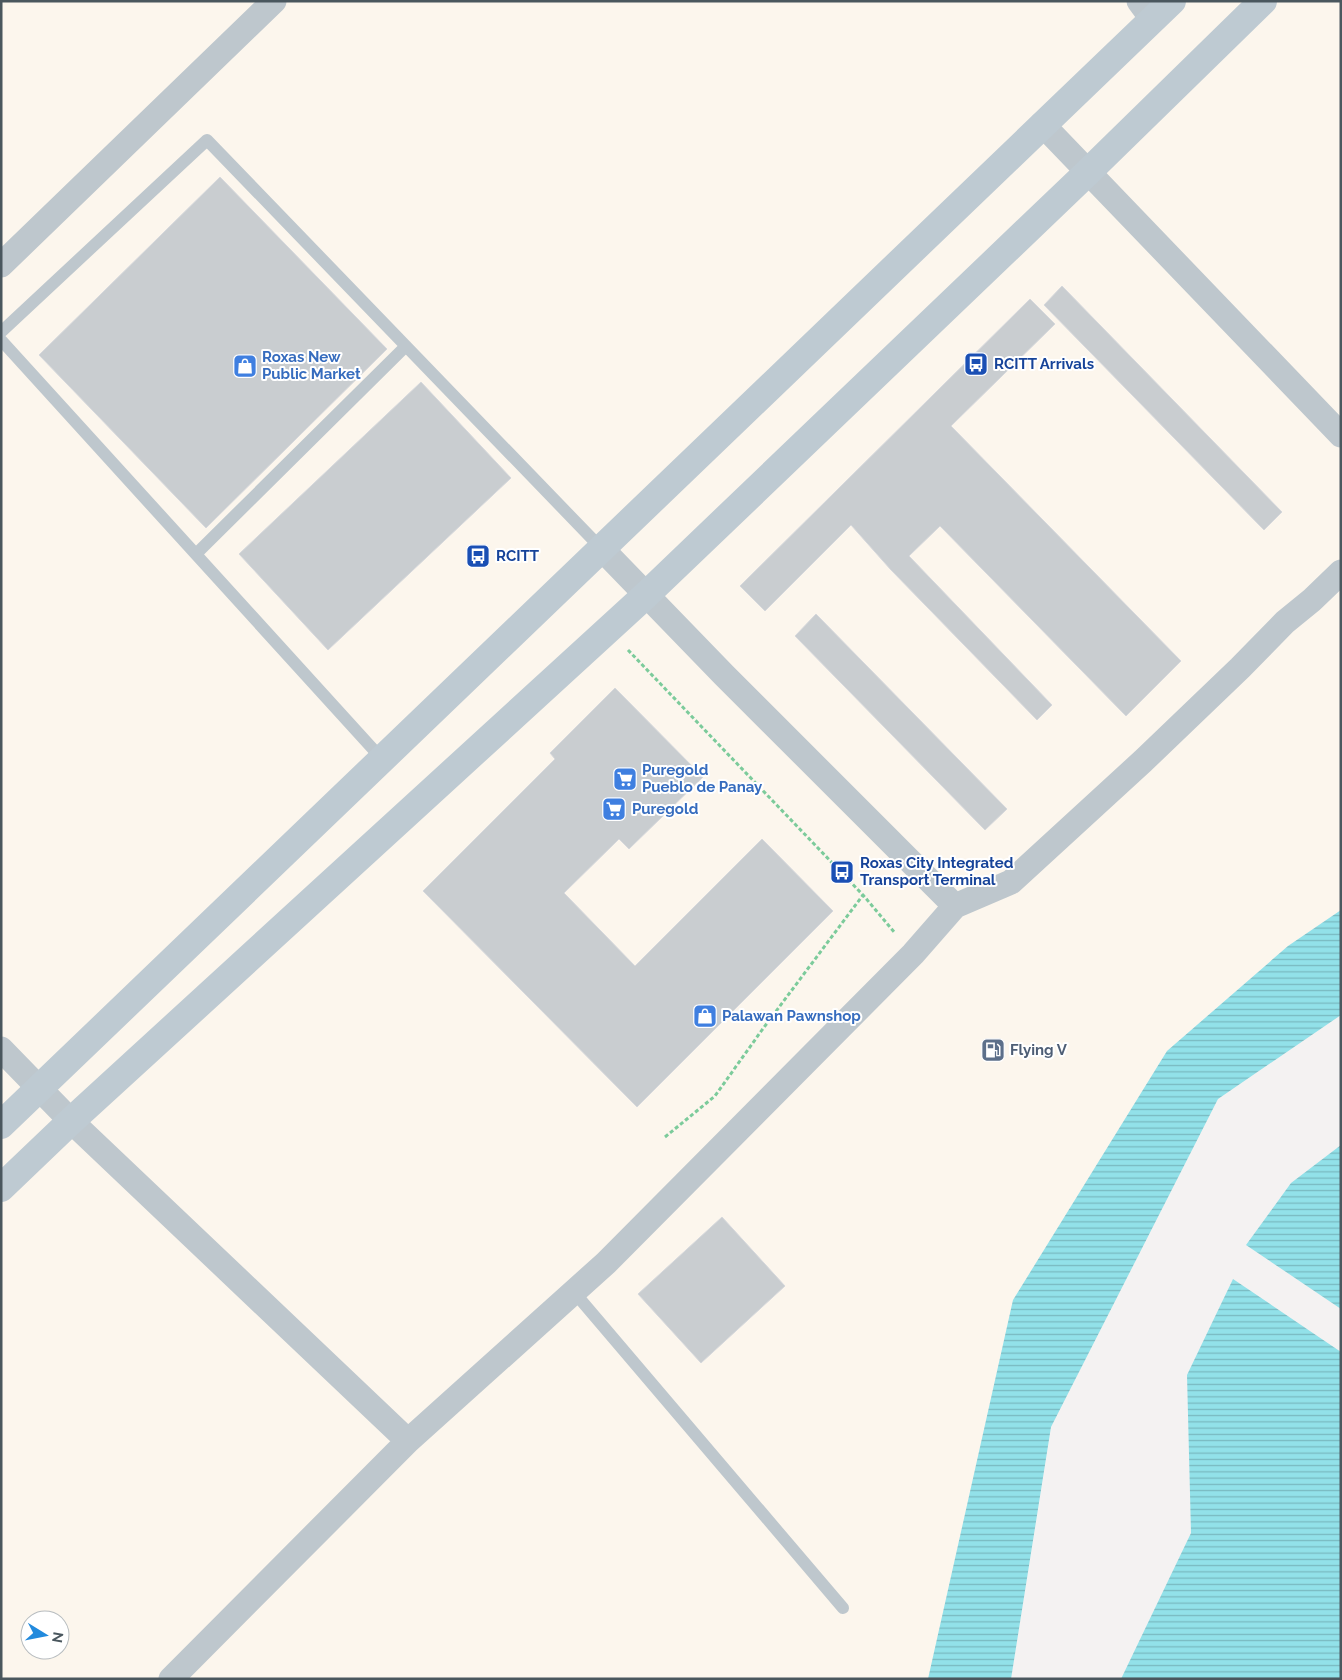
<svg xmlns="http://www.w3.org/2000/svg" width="1342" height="1680" font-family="Raleway,sans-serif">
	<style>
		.commercial { fill: #fcf6ed; fill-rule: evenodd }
		.water { fill: url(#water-rules) }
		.building { fill: #c9cdd0; stroke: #d6d8dc }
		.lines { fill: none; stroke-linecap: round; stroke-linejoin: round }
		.path { stroke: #7ccb9b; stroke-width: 3; stroke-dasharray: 4 2.5; stroke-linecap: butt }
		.lane { stroke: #bec7cd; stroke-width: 12 }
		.street { stroke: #bec7cd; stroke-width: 25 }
		.secondary { stroke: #becad2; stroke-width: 28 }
		.labels { text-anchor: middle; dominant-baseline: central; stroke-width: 4; stroke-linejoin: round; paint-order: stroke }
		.shop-label { font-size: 15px; font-weight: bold; fill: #366cbe; stroke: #fff; text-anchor: start }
		.transit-label { font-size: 15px; font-weight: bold; fill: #164399; stroke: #fff; text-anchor: start }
		.service-label { font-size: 15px; font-weight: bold; fill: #4e5e75; stroke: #fff; text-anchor: start }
	</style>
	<defs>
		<pattern id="water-rules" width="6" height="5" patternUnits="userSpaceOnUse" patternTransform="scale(1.25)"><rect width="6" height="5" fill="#92e1e9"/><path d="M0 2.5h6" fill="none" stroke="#79b9c0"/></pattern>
	</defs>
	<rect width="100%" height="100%" fill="#f4f2f2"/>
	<path class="commercial" d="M1,1H1341V910L1288,946L1167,1051L1013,1300L928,1679H1ZM30,1620H60V1650H30Z"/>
	<path class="water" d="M1341,910V1015L1218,1099L1051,1427L1011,1679H928L1013,1300L1167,1051L1288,946Z
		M1341,1145V1309L1246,1245L1291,1183Z
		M1233,1279L1341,1352V1679H1121L1191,1533L1187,1375Z"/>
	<path class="building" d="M220,177L387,349L206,528L39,355Z
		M1062,286L1282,512L1264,530L1044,305Z
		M1030,299L1055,324L951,426L1181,661L1126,716L940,526L909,556L1052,705L1037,720L891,570L851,525L765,611L740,586Z
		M421,382L511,478L328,650L239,554Z
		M816,614L1007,809L985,830L795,636Z
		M615,688L703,777L629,849L619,839L564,893L635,966L762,839L833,911L637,1107L423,891L555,759L550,753Z
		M722,1217L785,1286L701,1363L638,1294Z"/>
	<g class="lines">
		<path class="path" d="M628,650L863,895L895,933
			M665,1137L715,1096L762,1030L863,895"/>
		<path class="lane" d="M1,332L207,140L601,548
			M1,340L382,759
			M196,554L406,346
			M574,1292L843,1608"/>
		<path class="street" d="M1139,1L1153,20
			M1042,124L1341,435
			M1,265L274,1
			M601,548L724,675L955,906
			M1,1049L71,1121L408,1441
			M171,1679L408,1441L606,1263L913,954L955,906L1011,882L1143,761L1240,668L1285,622L1312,600L1341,572"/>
		<path class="secondary" d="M1,1125L1172,1
			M1,1188L71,1121L646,595L1088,172L1263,1"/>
	</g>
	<defs>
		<g id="bus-square" transform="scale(1.25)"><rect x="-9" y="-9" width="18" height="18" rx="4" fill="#1a4fb4" stroke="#fff"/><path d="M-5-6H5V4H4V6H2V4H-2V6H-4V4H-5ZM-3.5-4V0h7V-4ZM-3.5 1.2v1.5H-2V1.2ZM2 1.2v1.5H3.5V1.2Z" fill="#fff"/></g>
		<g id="shop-square" transform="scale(1.25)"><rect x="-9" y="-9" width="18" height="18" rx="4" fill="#3f7fe0" stroke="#fff"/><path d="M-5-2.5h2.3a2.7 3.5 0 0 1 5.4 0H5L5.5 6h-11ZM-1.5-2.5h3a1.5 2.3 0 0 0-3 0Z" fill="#fff"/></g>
		<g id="supermarket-square" transform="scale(1.25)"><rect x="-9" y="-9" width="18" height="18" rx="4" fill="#3f7fe0" stroke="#fff"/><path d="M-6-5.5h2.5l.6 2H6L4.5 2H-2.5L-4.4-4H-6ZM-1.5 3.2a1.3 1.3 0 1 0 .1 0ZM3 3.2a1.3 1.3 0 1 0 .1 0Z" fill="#fff"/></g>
		<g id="fuel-square" transform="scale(1.25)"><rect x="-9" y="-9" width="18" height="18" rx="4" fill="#5c6f8a" stroke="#fff"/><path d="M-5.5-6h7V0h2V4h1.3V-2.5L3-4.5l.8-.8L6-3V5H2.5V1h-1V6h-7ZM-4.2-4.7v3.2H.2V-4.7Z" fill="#fff"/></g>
	</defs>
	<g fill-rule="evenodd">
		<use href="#bus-square" x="976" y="364"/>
		<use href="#shop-square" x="245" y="366"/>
		<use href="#bus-square" x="478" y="556"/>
		<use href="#supermarket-square" x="625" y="779"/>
		<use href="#supermarket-square" x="614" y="809"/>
		<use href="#bus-square" x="842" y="872"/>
		<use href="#shop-square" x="705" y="1016"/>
		<use href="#fuel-square" x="993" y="1050"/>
	</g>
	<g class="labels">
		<g class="shop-label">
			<text x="262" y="357">Roxas New<tspan x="262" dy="17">Public Market</tspan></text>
			<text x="642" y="770">Puregold<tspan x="642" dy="17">Pueblo de Panay</tspan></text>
			<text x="632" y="809">Puregold</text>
			<text x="722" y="1016">Palawan Pawnshop</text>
		</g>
		<g class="transit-label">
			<text x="994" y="364">RCITT Arrivals</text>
			<text x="496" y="556">RCITT</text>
			<text x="860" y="863">Roxas City Integrated<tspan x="860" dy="17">Transport Terminal</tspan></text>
		</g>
		<g class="service-label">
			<text x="1010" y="1050">Flying V</text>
		</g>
	</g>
	<rect width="1342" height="1680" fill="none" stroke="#4a575e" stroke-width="5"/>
	<g transform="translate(45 1635) rotate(100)"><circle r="24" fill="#ffffff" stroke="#b7bcbf"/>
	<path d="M0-4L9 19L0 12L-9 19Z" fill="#228add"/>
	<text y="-8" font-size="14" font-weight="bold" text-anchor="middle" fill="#4a575e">N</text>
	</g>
</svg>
